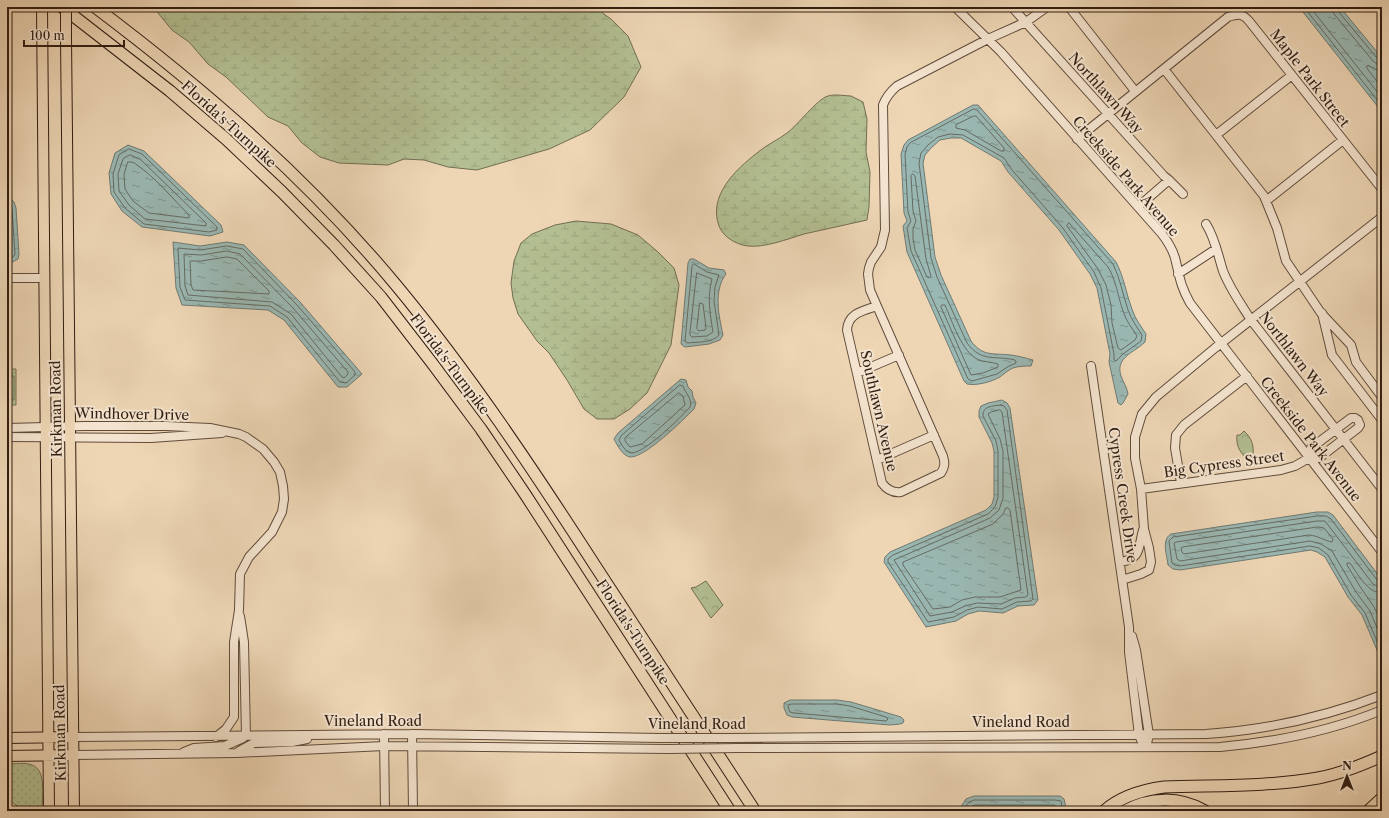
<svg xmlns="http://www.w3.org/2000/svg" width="1389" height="818" font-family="'Libre Caslon Text',serif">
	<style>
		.forest { fill: url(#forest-crowns); stroke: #726e52 }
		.wetland { fill: url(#wetland-marsh); stroke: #726e52 }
		.garden { fill: url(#garden-dots); stroke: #726e52 }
		.pitch { fill: #b3bf92; stroke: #726e52 }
		.water { fill: url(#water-ripples); stroke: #707a73 }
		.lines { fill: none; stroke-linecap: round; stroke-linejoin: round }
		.shore { stroke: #666b63; stroke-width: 1 }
		.minor-casing { stroke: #604c3c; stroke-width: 10 }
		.major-casing { stroke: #311e13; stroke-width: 12 }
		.highway-casing { stroke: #311e13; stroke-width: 13 }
		.minor { stroke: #f4e4cf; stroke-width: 8 }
		.major { stroke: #eed6b5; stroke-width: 10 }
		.highway { stroke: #eed6b5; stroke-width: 11 }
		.minor-bridge-casing { stroke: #604c3c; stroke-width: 10; stroke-linecap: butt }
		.major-bridge-casing { stroke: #311e13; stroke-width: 12; stroke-linecap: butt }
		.minor-bridge { stroke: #f4e4cf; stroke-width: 8 }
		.major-bridge { stroke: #eed6b5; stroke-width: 10 }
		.labels { text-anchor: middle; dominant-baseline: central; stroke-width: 4; stroke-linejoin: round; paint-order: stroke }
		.street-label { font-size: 14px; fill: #311e13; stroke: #f4e4cf }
	</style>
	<defs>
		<pattern id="forest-crowns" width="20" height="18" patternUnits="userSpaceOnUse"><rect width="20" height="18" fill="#b3bf92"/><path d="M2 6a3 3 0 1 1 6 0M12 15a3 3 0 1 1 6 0" fill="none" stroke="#9aa47d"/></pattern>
		<pattern id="wetland-marsh" width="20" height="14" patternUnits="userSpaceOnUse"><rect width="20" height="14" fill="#b3bf92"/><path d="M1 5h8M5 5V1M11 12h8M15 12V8" fill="none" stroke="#9aa47d"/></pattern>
		<pattern id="garden-dots" width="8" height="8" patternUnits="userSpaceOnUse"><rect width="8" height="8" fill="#b3bf92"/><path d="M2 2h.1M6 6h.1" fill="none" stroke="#9aa47d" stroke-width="1.8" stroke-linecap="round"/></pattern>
		<pattern id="water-ripples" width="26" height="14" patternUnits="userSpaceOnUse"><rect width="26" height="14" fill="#9ab8b3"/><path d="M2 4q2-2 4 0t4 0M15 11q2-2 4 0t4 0" fill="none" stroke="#7e9590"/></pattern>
	</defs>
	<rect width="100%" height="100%" fill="#eed6b5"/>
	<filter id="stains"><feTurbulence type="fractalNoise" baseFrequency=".005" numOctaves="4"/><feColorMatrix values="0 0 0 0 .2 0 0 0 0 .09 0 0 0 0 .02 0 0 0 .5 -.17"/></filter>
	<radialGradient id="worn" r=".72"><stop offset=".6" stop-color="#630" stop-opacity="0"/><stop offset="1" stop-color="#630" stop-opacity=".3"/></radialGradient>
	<path class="forest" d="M7,369H16V405H7Z
		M1244,431C1252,438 1254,446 1253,456L1246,458C1239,451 1236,445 1237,435H1240Z
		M706,581L723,605L711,618L691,588L696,587Z"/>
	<path class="wetland" d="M157,7H594L611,19L628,36L641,67L624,97L590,130L549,149L477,170L448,167L424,160L404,159L388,165L339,163L320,157L302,143L288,126L268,117L226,77L208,64L189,42L172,30L158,13Z
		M837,95L851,96L863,102L867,119L866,152L870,172L869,207L867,220C846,225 825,229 804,234C788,239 764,248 748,246C737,245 723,237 719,226C708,196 735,170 757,153C766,145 778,140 787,133C798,125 817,99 828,96C831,95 834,95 837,95Z
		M576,221L611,224L638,235L658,252L674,268L679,285L671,345L647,393L630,409L614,419H597L584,409L567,380L549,353L537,341L518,314L513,298L511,283L514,261L521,243L532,234L555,225Z"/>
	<path class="garden" d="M7,764C15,764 25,762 32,765C47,770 42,798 42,811H21L19,807L7,799Z"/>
	<path class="pitch" d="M7,376H14V400H7Z"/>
	<path class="water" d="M1299,7H1340L1382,58V112Z
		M973,105H978L1116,262C1124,277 1126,293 1132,309C1135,319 1141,326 1146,334L1145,342C1134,353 1115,357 1121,376C1123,382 1127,387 1128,394L1123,403L1121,405L1118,403L1109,362L1110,354L1097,288L1090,274L1059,230L1008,172L1001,161L961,138H951L940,140L931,148L925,155L923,163L935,257L941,275L971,341C983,357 993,353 1011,355C1018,356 1026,358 1033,360L1031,366C1025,366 1019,366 1013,368C1008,370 1004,374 1000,377C991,382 976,386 967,384L964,381L907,252L903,226L907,221L904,213L901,154L904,145L908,140Z
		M128,145L144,151L221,225L223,232L210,236L142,227L122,211L111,194L109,173L115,153Z
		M12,200L14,202L16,208L19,254L18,259L7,265V201Z
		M173,242L200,246L227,242L244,245L300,302L362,374L347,387H338L284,320L268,310L182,305L176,288Z
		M690,259H694L709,268L724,270L726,274C713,291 719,316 723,335L720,340L709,344L685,347L681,344L688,263Z
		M681,379L686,380L688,387L692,391L693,397L696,403L694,409C683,420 645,458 630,457C623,456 617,445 614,439L618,433Z
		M1002,400L1007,403L1010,408L1038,600L1034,605L1018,606L1003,613L979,611L968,614L956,621L926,627L884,562L885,557L890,552L986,510L992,504L994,497V451L992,443L979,417V411L981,406L988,403Z
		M1317,512H1328L1333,515L1382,580V659L1380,657L1362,615L1348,597L1325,557L1317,552L1311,550L1180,570L1173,569L1168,565C1167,555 1161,540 1171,534Z
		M790,700H837L851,702L901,717L904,720L903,723L900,724L890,725L792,717L787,715L784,708V703Z
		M974,796H1060L1064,799L1066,808L1064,811H958L966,799Z"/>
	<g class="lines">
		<path class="shore" d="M1304,7L1382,106
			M1310,7L1382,98
			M1332,7L1334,14L1373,61L1377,64L1382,65
			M1337,7L1338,11L1377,58L1382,60
			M1382,71L1374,69L1368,65L1366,67L1382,88
			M974,109L977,110L1113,264C1120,278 1123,295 1128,310C1131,319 1137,327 1142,335L1141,341L1123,354L1116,361L1114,360V354L1101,288L1094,272L1062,227L1012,170L1004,158L963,135L950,134L938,137L928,145L921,153L919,163L931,258L937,277L967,343C982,363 995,355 1015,360L1016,362V363L1009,366L997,374L972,381L968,379L911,251L907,228L911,221L908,212L905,154L907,147L910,143Z
			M974,116H976L1004,148V151H1001L965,130L956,128V125Z
			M129,149L142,154L217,227V230L209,232L144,224L125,208L114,192L113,174L119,155Z
			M130,155L140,159L206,223V226L145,219L129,205L119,191L118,174L123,159Z
			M128,162C132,162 134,162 137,165C155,177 173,199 189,215V218L149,213L133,201L125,189L124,175Z
			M913,174L915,176L926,259L931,276L929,278L927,277L915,250L913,238V229L916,221L913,211L911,176Z
			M7,204L11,205L12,209L15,254L14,256L7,261
			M7,210L10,252L7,255
			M1069,223L1108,267C1116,280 1118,297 1123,311C1126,321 1132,328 1137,336L1135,340L1121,350L1118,348L1112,323L1111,305L1106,285L1098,269L1067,226Z
			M227,246L243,249L297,305L355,372V375L346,383L340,382L287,317L270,306L185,300L180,287L178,248L200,250Z
			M227,251L240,254L293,308L348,372V374L344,378L342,377L291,314L272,302L188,295L185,286L184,254L201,255Z
			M227,257L237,259L269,291V294L193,290L191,285L190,261H201Z
			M694,264L707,272L719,275L715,287L714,301L719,335C713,343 696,342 687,343L685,341L692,266Z
			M697,273L712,279C707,297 710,314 713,332L707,336L692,337L690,335Z
			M700,303L703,304L706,328L705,330L699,331L697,329Z
			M942,305H945C952,321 962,353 979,360C985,362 992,362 998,364V367L983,373L971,375L941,307Z
			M680,385L683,386C685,393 693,399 690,407C680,418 646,452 632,453C626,453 621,444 619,440L621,436Z
			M679,393L683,396L685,405L642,444L630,447L625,441V438Z
			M1001,405L1004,406L1007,410L1033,599L1031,601L1017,602L1002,609L978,607L967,610L954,617L928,622L888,562V559L893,555L988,514L995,507L998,497V451L996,441L983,416C982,406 993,406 1001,405Z
			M1000,410L1002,412L1028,595L1026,597L1015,598L1001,604L977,603L965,606L952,612L930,616L894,560L990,518L999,510L1003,498V451L1000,439L988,414L991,412Z
			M1006,508H1008L1010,510L1021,590L1000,597H975L962,600L950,607L933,609L903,565V562L993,524L1003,514Z
			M1318,527L1324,528L1333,539L1332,542C1325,541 1319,536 1309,535L1184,554L1182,552L1181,548L1183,547Z
			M1382,582L1377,580L1331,519L1326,516H1317L1173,537L1169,541L1172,563L1175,565L1180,566L1310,546L1319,548L1328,555L1351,595L1365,613L1382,653
			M1382,587L1377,586L1373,584L1325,521H1317L1176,542L1174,543L1177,559L1180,561L1310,541L1321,544L1332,551L1356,592L1370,611L1382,640
			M1382,593C1367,593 1358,574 1350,563H1347V565L1361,588L1374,607L1382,624
			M792,704H837L850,706L886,717L888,719L886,721L794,713L790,712L788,707L789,705Z
			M962,811L969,802L974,800H1055L1061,801L1062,806L1061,811
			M968,811L972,806L975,805H1054L1056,806V811
			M995,811H1049"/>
		<g class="minor-casing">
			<path id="minor" d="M955,7L1001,52L1162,234C1168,242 1174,251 1176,262C1180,279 1181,287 1190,303L1382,552
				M1012,7L1164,176L1169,180L1183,194
				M1069,7L1135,91
				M1164,69L1264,196L1277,228L1286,261L1321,313L1351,345L1356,362L1382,397
				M1216,135L1292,75
				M1077,139L1228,17C1238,14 1242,13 1249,21L1382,189
				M1266,201L1343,140
				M1138,207L1169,180
				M1206,224C1215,238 1218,255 1223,271C1230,289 1241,304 1251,320L1382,489
				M1178,274L1216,249
				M7,278H44
				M877,306C863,311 848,313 847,330L882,483C887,490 893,493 901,492L941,473C945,467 945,463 943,456L877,306L870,290L868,274L869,268L871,262L881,247L885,230L883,105C886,97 890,92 897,86L988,39L1026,22L1047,7
				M1322,313L1332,355L1382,420
				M1091,366L1129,627V652L1139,735L1141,740
				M857,373L899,355
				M7,428L84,426H166L210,428L239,434L246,437L263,449L274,462L280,472L283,486L284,499L282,512L272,532L249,557L240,574L239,610L234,642V717L226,729L216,737
				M7,437L151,438L222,433
				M877,460L934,435
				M1181,483L1175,448L1176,435L1184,425L1247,376
				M1141,489L1281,470L1295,466L1309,458H1319L1358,428L1360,425L1358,420L1355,418H1351L1311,448L1309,458
				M1120,562C1141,559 1138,549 1143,530
				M1122,580L1141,574L1149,570L1151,562L1149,548L1144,529L1141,489L1135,458V437L1142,414L1156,397L1215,348L1382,217
				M240,616L244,642L246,736
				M1132,636L1136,650L1149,735L1146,747
				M384,734L385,811
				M412,734L413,811
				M74,737L412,734L661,738
				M730,738L1206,734C1267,730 1325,717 1382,695
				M738,748L1220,747C1276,742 1331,731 1382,710
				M239,751L254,743L292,742L307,739
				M184,752L194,748L225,746L243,738
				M74,755L237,753L384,746L668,749"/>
		</g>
		<g class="major-casing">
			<path id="major" d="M42,7L49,811
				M66,38L74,811
				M7,738L74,737
				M7,756L74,755"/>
		</g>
		<g class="highway-casing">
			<path id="highway" d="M62,7L170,91L226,139L282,192L334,245L381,297L432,363L481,429L525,494L730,811
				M95,7C204,89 308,179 396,285C469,373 532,468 594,564C648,646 701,729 755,811
				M1104,811C1121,796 1142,790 1164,787C1215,785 1268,787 1318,778C1340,774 1362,765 1382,756
				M1124,811C1150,797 1179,796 1205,811
				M1368,811L1382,798"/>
		</g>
		<use href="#minor" class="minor"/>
		<use href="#major" class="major"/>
		<use href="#highway" class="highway"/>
		<g class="minor-bridge-casing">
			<path id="minor-bridge" d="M661,738H730
				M668,749L738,748"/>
		</g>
		<g class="major-bridge-casing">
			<path id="major-bridge" d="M66,7V38"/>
		</g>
		<use href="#minor-bridge" class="minor-bridge"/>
		<use href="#major-bridge" class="major-bridge"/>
	</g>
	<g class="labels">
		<g class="street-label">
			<text transform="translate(1310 78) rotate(52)">Maple Park Street</text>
			<text transform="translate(1106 93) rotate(48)">Northlawn Way</text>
			<text transform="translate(229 124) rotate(42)">Florida's Turnpike</text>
			<text transform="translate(1126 176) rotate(49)">Creekside Park Avenue</text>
			<text transform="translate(1294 354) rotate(52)">Northlawn Way</text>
			<text transform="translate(450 364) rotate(53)">Florida's Turnpike</text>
			<text transform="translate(56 409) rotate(-91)">Kirkman Road</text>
			<text transform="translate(879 411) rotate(77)">Southlawn Avenue</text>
			<text transform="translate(132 414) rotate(1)">Windhover Drive</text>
			<text transform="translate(1311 439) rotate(52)">Creekside Park Avenue</text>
			<text transform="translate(1224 464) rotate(-8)">Big Cypress Street</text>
			<text transform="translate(1123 495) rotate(82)">Cypress Creek Drive</text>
			<text transform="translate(633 632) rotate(57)">Florida's Turnpike</text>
			<text x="373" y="721">Vineland Road</text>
			<text x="1021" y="722">Vineland Road</text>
			<text x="697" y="724">Vineland Road</text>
			<text transform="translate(60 733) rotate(-91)">Kirkman Road</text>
		</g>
	</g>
	<rect width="1389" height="818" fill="none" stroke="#eed6b5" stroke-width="24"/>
	<rect x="8" y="8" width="1373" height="802" fill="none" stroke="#311e13" stroke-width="2"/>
	<rect x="12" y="12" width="1365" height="794" fill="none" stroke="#311e13"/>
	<g transform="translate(1347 776)" stroke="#f4e4cf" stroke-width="3" paint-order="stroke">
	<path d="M0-3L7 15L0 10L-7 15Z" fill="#311e13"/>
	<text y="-6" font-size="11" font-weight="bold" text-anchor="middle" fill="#311e13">N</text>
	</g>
	<path d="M24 40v6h100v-6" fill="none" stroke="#311e13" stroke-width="2"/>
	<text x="30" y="40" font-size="12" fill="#311e13" stroke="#f4e4cf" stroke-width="3" paint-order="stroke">100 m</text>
	<rect width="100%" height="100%" filter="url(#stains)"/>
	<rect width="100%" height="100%" fill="url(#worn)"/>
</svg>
